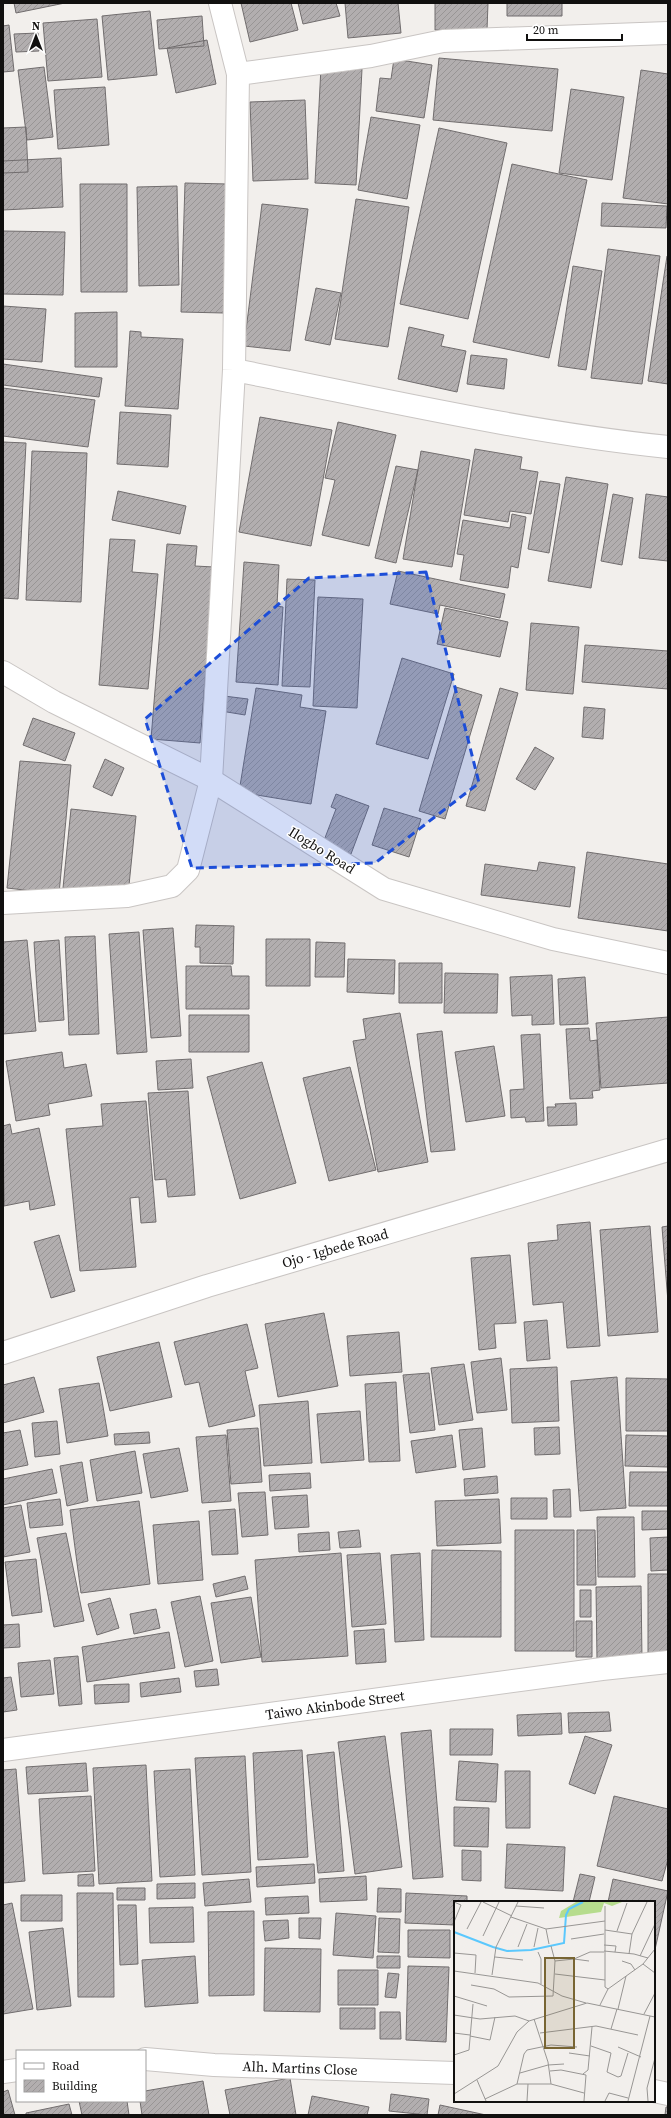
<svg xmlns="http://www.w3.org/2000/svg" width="671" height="2118" font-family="'Source Serif 4',serif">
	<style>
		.building { fill: url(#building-hatch); stroke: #716d6e }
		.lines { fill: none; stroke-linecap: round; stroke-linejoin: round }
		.minor-casing { stroke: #c9c5c3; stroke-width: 24 }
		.major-casing { stroke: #c9c5c3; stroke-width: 24 }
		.minor { stroke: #fff; stroke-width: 22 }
		.major { stroke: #fff; stroke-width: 22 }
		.marked { fill: #1d4ed8; fill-opacity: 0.2; stroke: #1d4ed8; stroke-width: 3; stroke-dasharray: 8 5; stroke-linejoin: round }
		.labels { text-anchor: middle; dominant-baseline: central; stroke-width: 3; stroke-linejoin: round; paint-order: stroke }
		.street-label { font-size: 14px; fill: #11100f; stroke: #fff }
		.inset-river { fill: none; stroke: #5bc8fd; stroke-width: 2 }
		.inset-road { fill: none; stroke: #989694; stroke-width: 1 }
		.view { fill: #786533; fill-opacity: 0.15; stroke: #786533; stroke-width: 2 }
		.inset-edge { fill: none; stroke: #11100f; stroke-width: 2 }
	</style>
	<defs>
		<pattern id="building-hatch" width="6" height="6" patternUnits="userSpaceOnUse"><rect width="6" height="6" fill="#b2aeaf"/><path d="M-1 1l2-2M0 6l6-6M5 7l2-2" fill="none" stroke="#989595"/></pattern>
	</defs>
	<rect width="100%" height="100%" fill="#f2efec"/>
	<path class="building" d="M14,3H65L16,13Z
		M241,3H291L298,30L250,42Z
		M298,3H336L340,16L303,24Z
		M345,3H398L401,33L348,38Z
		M435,3H488L487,30H435Z
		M507,3H562V16H507Z
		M150,11L157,75L108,80L102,16Z
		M202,16L204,46L159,49L157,20Z
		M97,19L102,77L48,81L43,23Z
		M9,25L14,71L3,72V26Z
		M38,33L39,51L16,52L14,34Z
		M207,40L216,84L176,93L167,48Z
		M439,58L558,69L552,131L433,120Z
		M394,59L432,65L424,118L376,111L380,78L391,79Z
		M44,67L53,137L27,140L18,70Z
		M321,67L362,69L356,185L315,183Z
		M641,70L668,74V204L623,198Z
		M105,87L109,145L58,149L54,90Z
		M571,89L624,97L612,180L559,173Z
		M305,100L308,179L253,181L250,102Z
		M371,117L420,125L407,199L358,190Z
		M26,127L28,172L3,173V128Z
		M439,128L507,143L468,319L400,304Z
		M61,158L63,207L3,210V161Z
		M512,164L587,180L549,358L473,342Z
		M185,183L228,184L224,313L181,312Z
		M80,184H127V292H81Z
		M177,186L179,285L139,286L137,187Z
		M356,199L409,207L388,347L335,339Z
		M602,203L667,206L666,228L601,226Z
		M262,204L308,209L290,351L244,346Z
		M3,231L65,232L63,295L3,294Z
		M608,249L660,256L642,384L591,378Z
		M667,256L668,257V384L648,381Z
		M573,266L602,271L586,370L558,366Z
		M316,288L341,293L330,345L305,340Z
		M3,306L46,309L42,362L3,359Z
		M117,312V367H75V313Z
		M409,327L444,335L441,346L466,351L457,392L398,379Z
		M130,331L141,332V337L183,339L178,409L125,406Z
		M471,355L507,359L504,389L467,384Z
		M3,364L102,378L99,397L3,385Z
		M3,388L95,400L88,447L3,436Z
		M120,412L171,415L168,467L117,464Z
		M260,417L332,430L311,546L239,532Z
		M338,422L396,435L369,546L322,535L335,480L325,478Z
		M3,442L26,443L18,599L3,598Z
		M475,449L522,457L520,469L538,472L531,514L510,511L508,522L464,515Z
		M32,451L87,453L81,602L26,600Z
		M421,451L470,460L452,567L403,559Z
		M396,466L418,470L396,563L375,558Z
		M566,477L608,484L591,588L548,581Z
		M540,481L560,484L549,553L528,549Z
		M118,491L186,506L180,534L112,520Z
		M613,494L633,498L622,565L601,561Z
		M646,494L668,497V561L639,558Z
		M512,514L526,517L518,568L511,566L508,588L460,580L464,555L457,554L463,520L510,528Z
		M110,539L135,540L132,572L158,574L148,689L99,685Z
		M167,544L197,546L195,566L214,567L200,743L151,739Z
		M244,562L279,565L277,606L283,607L278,685L236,682Z
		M398,571L505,594L500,618L440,605L438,614L390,604Z
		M287,579L315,580L310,687L282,686Z
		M318,597L363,599L357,708L313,706Z
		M445,608L508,622L500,657L437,644Z
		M531,623L579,627L573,694L526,690Z
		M585,645L668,651V689L582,682Z
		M402,658L454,674L428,759L376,744Z
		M456,687L482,695L445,819L419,811Z
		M256,688L302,695L300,707L326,711L311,804L239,792Z
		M500,688L518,693L485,811L466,806Z
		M224,696L248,699L245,715L221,711Z
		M584,707L605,709L603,739L582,737Z
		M33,718L75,733L65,761L23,745Z
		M535,747L554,758L535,790L516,779Z
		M105,759L124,768L112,796L93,787Z
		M20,761L71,765L59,894L7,888Z
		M336,794L369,806L351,854L323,843L336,809L331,807Z
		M384,808L421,819L409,857L372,845Z
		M71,809L136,816L128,895L63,888Z
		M587,852L668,864V931L578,918Z
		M539,862L575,867L570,907L481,895L485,864L537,871Z
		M196,925L234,926L233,964L200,963V947H195Z
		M173,928L181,1036L151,1038L143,930Z
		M139,932L147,1052L117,1054L109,934Z
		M95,936L99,1034L69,1035L65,937Z
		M266,939H310V986H266Z
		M27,940L36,1031L3,1034V942Z
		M59,940L64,1020L39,1022L34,942Z
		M316,942L345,943L344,977H315Z
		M348,959L395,960L394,994L347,992Z
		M399,963H442V1003H399Z
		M186,966H231L232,976H249V1009H186Z
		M445,973L498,974L497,1013H444Z
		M552,975L554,1024L532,1025V1015L512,1016L510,977Z
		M585,977L588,1024L560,1025L558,979Z
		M400,1013L428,1162L378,1172L353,1041L366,1039L363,1019Z
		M189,1015H249V1052H189Z
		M668,1017V1083L601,1088L596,1023Z
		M589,1028L590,1041L597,1040L600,1090L592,1091L593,1098L570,1099L566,1029Z
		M442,1031L455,1150L431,1152L417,1034Z
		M540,1034L544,1121L526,1122L525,1117L511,1118L510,1090L524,1089L521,1035Z
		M494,1046L505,1116L466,1122L455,1052Z
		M62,1052L64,1068L86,1064L92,1096L48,1104L50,1115L16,1121L6,1061Z
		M191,1059L193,1088L158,1090L156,1061Z
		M262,1062L296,1183L240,1199L207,1077Z
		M350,1067L376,1170L329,1181L303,1078Z
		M188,1091L195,1195L168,1197L166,1179L155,1180L148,1093Z
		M146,1101L156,1222L141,1223L139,1197L130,1198L136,1267L80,1271L66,1129L103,1126L101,1104Z
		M576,1103L577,1125L548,1126L547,1107H556L555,1104Z
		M10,1124L12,1134L39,1128L55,1205L30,1210L29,1201L4,1206L3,1126Z
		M590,1222L600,1346L567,1348L563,1302L533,1305L528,1243L558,1240L557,1225Z
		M650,1226L658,1332L608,1336L600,1230Z
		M668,1226V1302L662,1227Z
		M59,1235L75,1291L51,1298L34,1242Z
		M510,1255L516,1323L494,1324L496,1348L479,1350L471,1258Z
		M324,1313L338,1386L278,1397L265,1324Z
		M547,1320L550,1359L527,1361L524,1322Z
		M247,1324L258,1368L245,1371L255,1416L209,1427L199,1382L185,1385L174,1342Z
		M399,1332L402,1372L350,1376L347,1336Z
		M159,1342L172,1397L110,1411L97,1357Z
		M501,1358L507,1410L477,1413L471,1362Z
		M464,1364L473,1420L439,1425L431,1368Z
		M557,1367L559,1421L512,1423L510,1369Z
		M429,1373L435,1430L410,1433L403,1375Z
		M34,1377L44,1412L3,1423V1385Z
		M617,1377L626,1508L580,1511L571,1381Z
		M626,1378L668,1379V1431H626Z
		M396,1382L400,1461L369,1462L365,1384Z
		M99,1383L108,1436L67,1443L59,1389Z
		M308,1401L312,1463L264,1466L259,1405Z
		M360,1411L364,1460L321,1463L317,1414Z
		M57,1421L60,1454L35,1457L32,1423Z
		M559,1427L560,1454L535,1455L534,1428Z
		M258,1428L262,1482L231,1484L227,1430Z
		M482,1428L485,1467L463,1470L459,1430Z
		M20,1430L28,1465L3,1470V1433Z
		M149,1432L150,1443L115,1445L114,1434Z
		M226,1435L231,1501L202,1503L196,1437Z
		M452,1435L456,1467L416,1473L411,1441Z
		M626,1435L668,1436V1467L625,1466Z
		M179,1448L188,1491L151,1498L143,1454Z
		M135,1451L142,1493L97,1501L90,1460Z
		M82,1462L88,1501L67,1506L60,1466Z
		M52,1469L57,1493L3,1505V1479Z
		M630,1472H668V1506H629Z
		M310,1473L311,1488L270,1491L269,1475Z
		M497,1476L498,1493L465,1496L464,1479Z
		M570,1489L571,1517H554L553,1490Z
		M265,1492L268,1535L242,1537L238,1493Z
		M307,1495L309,1527L275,1529L272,1497Z
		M511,1498H547V1519H511Z
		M60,1499L63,1525L30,1528L27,1503Z
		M499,1499L501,1543L437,1546L435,1501Z
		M139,1501L150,1584L81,1593L70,1510Z
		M21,1505L30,1552L3,1557V1508Z
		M235,1509L238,1554L212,1555L209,1511Z
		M642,1511H668V1529L642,1530Z
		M597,1517H634L635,1577H598Z
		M199,1521L203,1580L158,1584L153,1525Z
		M359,1530L361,1547L340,1548L338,1532Z
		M515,1530H574V1651H515Z
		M577,1530H595L596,1585H577Z
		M329,1532L330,1550L299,1552L298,1534Z
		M66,1533L84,1621L54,1627L37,1538Z
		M668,1537V1570L651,1571L650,1538Z
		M432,1550L501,1551V1637H431Z
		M341,1553L348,1656L262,1662L255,1560Z
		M380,1553L386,1624L352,1627L347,1555Z
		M420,1553L424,1640L395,1642L391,1555Z
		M36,1559L42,1612L12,1616L5,1562Z
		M648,1574H668V1654H648Z
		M245,1576L248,1589L216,1597L213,1584Z
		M641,1586L642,1659L597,1660L596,1587Z
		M580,1590H591V1617H580Z
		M200,1596L213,1661L185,1667L171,1602Z
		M251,1597L261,1657L221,1663L211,1603Z
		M110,1598L119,1628L97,1635L88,1604Z
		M156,1609L160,1628L134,1634L130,1614Z
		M576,1621H592V1657H576Z
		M19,1624L20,1647L3,1648V1625Z
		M384,1629L386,1662L356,1664L354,1631Z
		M169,1632L175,1668L87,1682L82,1647Z
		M78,1656L82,1704L59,1706L54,1658Z
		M50,1660L54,1694L21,1697L18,1663Z
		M217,1669L219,1685L196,1687L194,1671Z
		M11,1677L17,1710L3,1712V1678Z
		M179,1678L181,1692L141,1697L140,1683Z
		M129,1684V1702L95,1704L94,1685Z
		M609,1712L611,1731L569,1733L568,1713Z
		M561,1713L562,1734L518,1736L517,1715Z
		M450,1729H493L492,1755H450Z
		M431,1730L443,1877L413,1879L401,1733Z
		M385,1736L402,1867L355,1874L338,1742Z
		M585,1736L612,1745L595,1794L569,1784Z
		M302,1750L308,1857L258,1860L253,1753Z
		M334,1752L344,1871L318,1873L307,1755Z
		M245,1756L251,1872L202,1875L195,1758Z
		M459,1761L498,1764L496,1802L456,1800Z
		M86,1763L88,1791L28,1794L26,1767Z
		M146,1765L152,1881L99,1884L93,1768Z
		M16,1769L25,1881L3,1883V1770Z
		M190,1769L195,1875L160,1877L154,1771Z
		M505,1771H530V1828H506Z
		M91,1796L95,1871L43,1874L39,1799Z
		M614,1796L668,1809V1859L662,1881L597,1866Z
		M454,1807L489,1808L488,1847L454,1846Z
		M507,1844L565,1847L563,1891L505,1888Z
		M462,1850L481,1851V1881L462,1880Z
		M314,1864L315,1883L257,1887L256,1867Z
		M93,1874L94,1886H78V1875Z
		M580,1874L595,1877L589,1902H573Z
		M366,1876L367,1900L320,1902L319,1879Z
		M249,1879L251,1902L205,1906L203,1883Z
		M613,1879L668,1891L654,1954V1902H608Z
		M195,1883V1898L157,1899V1884Z
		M117,1888H145V1900H117Z
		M378,1888L401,1889V1912H377Z
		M77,1893H113L114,1997H78Z
		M406,1893L467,1896V1902H455V1925L405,1923Z
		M21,1895H62V1921H21Z
		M308,1896L309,1913L266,1915L265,1898Z
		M12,1903L33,2009L3,2014V1905Z
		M118,1905H136L138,1964L120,1965Z
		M193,1907L194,1942L150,1943L149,1908Z
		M254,1911V1995L209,1996L208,1912Z
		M336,1913L376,1916L373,1958L333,1955Z
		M299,1918H321L320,1939L299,1938Z
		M379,1918L400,1919L399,1953L378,1952Z
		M288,1920L289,1938L265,1941L263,1921Z
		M63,1928L71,2006L37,2010L29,1932Z
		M408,1930H450V1958L408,1957Z
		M265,1948L321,1949L320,2012L264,2011Z
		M195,1956L198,2003L145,2007L142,1960Z
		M377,1956H400V1968H377Z
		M408,1966L449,1967L446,2042L406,2040Z
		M338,1970H378V2005H338Z
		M388,1973L399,1974L396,1998L385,1997Z
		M340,2008H375V2029H340Z
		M380,2012H400L401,2039H380Z
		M290,2078L296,2115H230L225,2090Z
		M203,2081L209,2115H142L140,2101H145V2091Z
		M8,2090L15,2115H3V2092Z
		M391,2094L429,2099L427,2115L389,2111Z
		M312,2096L369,2107L367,2115H308Z
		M79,2101H127L129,2115H82Z
		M69,2104L72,2115H26V2113Z
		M440,2105L486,2115H438Z
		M666,2107H668V2115H665Z"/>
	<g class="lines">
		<g class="minor-casing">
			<path id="minor" d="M238,74L371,56L443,41L668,33
				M234,370C378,398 522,432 668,447
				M3,903L127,896L172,886L188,870L211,780L234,370L238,74L220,3
				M3,1750L602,1669L668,1662
				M145,2059L214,2065L455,2073
				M3,2072L17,2070
				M654,2091L668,2094"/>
		</g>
		<g class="major-casing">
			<path id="major" d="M3,672L54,702L211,780L384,889L553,939L668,963
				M3,1353L207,1286L668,1150"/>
		</g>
		<use href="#minor" class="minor"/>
		<use href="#major" class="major"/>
	</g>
	<path class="marked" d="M426,572L479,783L375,863L192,868L145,719L309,578Z"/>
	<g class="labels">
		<g class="street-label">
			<text transform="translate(322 850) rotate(32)">Ilogbo Road</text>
			<text transform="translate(335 1248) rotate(-16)">Ojo - Igbede Road</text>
			<text transform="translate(335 1705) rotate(-8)">Taiwo Akinbode Street</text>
			<text transform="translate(300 2068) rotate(2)">Alh. Martins Close</text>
		</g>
	</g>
	<g transform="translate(454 1901)">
		<rect width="201" height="201" fill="#f2efec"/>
		<path d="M122,1H168L158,5L150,2L147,11L105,17L107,10Z" fill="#b6dc8d"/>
		<path class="inset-river" d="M0,31L39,46L53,50L77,49L110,42L112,14L115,8L129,1"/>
		<path class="inset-road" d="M0,1L7,4L0,21M29,1L58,15M62,5L90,7M151,5V86L154,88M57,16L92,28L151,20M13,28L27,1M92,28L95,43M151,29L178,33M163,30L173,2M29,35L45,1M117,38L150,33M150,44L162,45L161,51M64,46L73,23M80,46L84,27M150,50L180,53L194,57M84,51L87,58V83M0,52L22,54L21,72M175,53L178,33L193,1M186,55L201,23M41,56L69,59M120,58L135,60M101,60L120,58L136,51H150M168,60L177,63L181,69M189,63L201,72M0,70L84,82L108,95L132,102M101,73L151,79M38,74L42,46L64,1M17,84L40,88L55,96L99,95L101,60L97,45M0,95L33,105M146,104L154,88L189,63L201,48M164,108L172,75M190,113L201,92M0,114L26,118L61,115L75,120M80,118L94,161L97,183M157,128L163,108M0,132L16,134M86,132L142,125L184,134M16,135L36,139L41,116M137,145L157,152L153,171L164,176L167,175L174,152M164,146L187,156M115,152L136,155M0,154L15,149L19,103M96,170L107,169L132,174L130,200M66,172L94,164L110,163M129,173L134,169L138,126M23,179L32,200M63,183L70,153L73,149L97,144L123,146M0,193L44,165L63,131L75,120L133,102L201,116M31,198L63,183H97L130,192M73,200L74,183M151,200L155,192L174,197M174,200L196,115M194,200L193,187L201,157"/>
		<path class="view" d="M91,57H120V147H91Z"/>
		<rect width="201" height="201" class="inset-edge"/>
	</g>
	<rect width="671" height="2118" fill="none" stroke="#11100f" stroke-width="8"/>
	<rect x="16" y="2050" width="130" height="52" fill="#ffffff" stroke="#a09f9f"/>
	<rect x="24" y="2063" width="20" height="6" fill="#ffffff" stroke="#a09f9f"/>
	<text x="52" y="2070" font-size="12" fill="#11100f">Road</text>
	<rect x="24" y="2080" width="20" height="12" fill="url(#building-hatch)" stroke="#a09f9f"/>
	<text x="52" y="2090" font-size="12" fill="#11100f">Building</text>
	<g transform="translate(36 36)" stroke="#ffffff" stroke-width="3" paint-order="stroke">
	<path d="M0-3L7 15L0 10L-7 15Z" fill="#11100f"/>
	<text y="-6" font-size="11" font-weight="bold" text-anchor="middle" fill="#11100f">N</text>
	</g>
	<path d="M527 34v6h95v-6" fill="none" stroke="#11100f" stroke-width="2"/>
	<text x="533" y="34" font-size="12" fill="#11100f" stroke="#ffffff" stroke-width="3" paint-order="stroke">20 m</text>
</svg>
